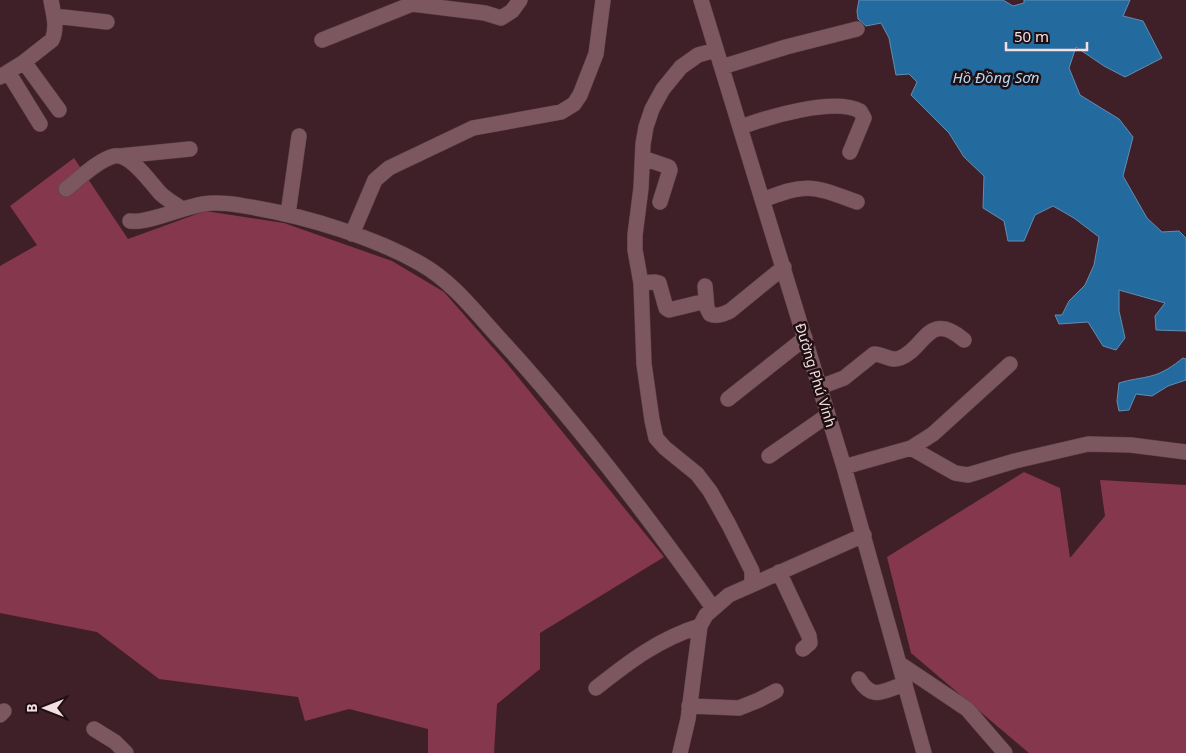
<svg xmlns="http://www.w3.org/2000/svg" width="1186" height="753" font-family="'Noto Sans',sans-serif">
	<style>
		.forest { fill: #85374d }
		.water { fill: #236a9e; stroke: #628db2 }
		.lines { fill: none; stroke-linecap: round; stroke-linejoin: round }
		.minor-casing { stroke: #5b4047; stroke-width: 16 }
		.minor { stroke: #7c575f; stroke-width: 15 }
		.labels { text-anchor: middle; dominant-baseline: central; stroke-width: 5; stroke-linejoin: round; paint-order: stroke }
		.street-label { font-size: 14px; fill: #f5dee2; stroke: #1d0f12 }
		.water-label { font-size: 15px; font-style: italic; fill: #b5d7f5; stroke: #1d0f12 }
	</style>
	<rect width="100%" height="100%" fill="#402028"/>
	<path class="forest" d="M74,158L128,239L205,211L284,223L392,261L444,292L509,366L664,557L540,633V669L497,704L494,753H428V729L349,709L305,721L298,697L159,679L97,632L0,613V266L37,245L10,206Z
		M1024,472L1060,488L1070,558L1105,516L1100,480L1186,485V753H1029L911,653L887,557Z"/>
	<path class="water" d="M859,0H1003L1013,6L1024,3V0H1130L1123,16L1143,21L1162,58L1125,77L1104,66L1076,47L1069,68L1080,95L1119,119L1133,137L1123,176L1147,218L1162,232L1179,231L1186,238V331L1156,330L1155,316L1165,303L1119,290V311L1125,338L1116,350L1103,346L1088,322L1059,324L1055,315H1062L1069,301L1085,285L1094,265L1099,237L1074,218L1053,206L1035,215L1024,241H1008L1004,221L983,208L984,176L964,157L949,133L911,95L917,82L909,74L896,75L889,38L881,23L866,26L858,19L857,11Z
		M1183,358L1186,359V380L1168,386L1152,396L1136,394L1129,410L1119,411L1117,401L1119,383C1131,379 1140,379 1151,376C1163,373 1173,366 1183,358Z"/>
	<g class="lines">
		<g class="minor-casing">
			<path id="minor" d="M701,0L844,467L924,753
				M54,16L107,22
				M322,40L412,4L485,13L501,18L512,11L520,0
				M716,50L698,55L681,67L663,89L652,109L646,127L643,144L641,188L635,235V250L641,283L644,364L652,420L656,438L665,448L697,474L710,491L729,525L752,571V584
				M24,62L59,110
				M722,67L786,47L857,29
				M8,72L40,124
				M0,77L24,62L52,40C58,27 53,13 51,0
				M741,127C768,117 834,97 860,111L864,118L850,152
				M120,156L190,149
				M643,158L669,167L670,170L660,202
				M66,189C79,179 98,160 114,156C130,152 150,182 160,193C166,199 175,204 182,209
				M763,200C807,182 813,186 857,202
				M288,214L299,136
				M130,221C147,224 183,207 203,204C220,201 239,205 256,208C308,217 376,238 421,264C453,282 476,313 501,340C578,424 647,515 713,608
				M352,234L375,180L389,168L473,128L561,112L574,104L580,95L596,54L603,0
				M641,283L655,282L659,283L666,308L669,310L706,301
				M705,286L707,308L710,314C716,317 724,314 730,311L784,267
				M820,387L844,378L874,354C883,354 891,362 900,358C925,349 928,309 964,340
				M728,399L805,338
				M911,448L955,473L968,475L1015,461L1088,444L1131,445L1186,452
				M769,456L828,415
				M844,467L911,448L933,434L1010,364
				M779,572L809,636L810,643L803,649
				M900,664L967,709L1005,753
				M859,679C873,702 884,690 905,684
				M596,688C630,661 659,639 700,626
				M689,706L739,708L759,700L776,691
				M0,715L4,711
				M94,729L115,742L126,753
				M680,753L688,719L700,626L706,615L729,595L864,535"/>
		</g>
		<use href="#minor" class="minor"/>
	</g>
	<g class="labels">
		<g class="street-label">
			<text transform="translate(816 375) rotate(73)">Đường Phú Vinh</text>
		</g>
		<g class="water-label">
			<text x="996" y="77">Hồ Đồng Sơn</text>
		</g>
	</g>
	<g transform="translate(45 708) rotate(270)" stroke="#1d0f12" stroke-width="4" paint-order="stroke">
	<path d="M0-4L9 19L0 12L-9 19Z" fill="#f5dee2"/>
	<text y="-8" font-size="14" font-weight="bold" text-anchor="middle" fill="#f5dee2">B</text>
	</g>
	<path d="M1006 42v8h81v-8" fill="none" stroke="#f5dee2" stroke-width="2.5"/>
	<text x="1014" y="42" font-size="15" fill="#f5dee2" stroke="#1d0f12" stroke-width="4" paint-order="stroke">50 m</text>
</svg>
